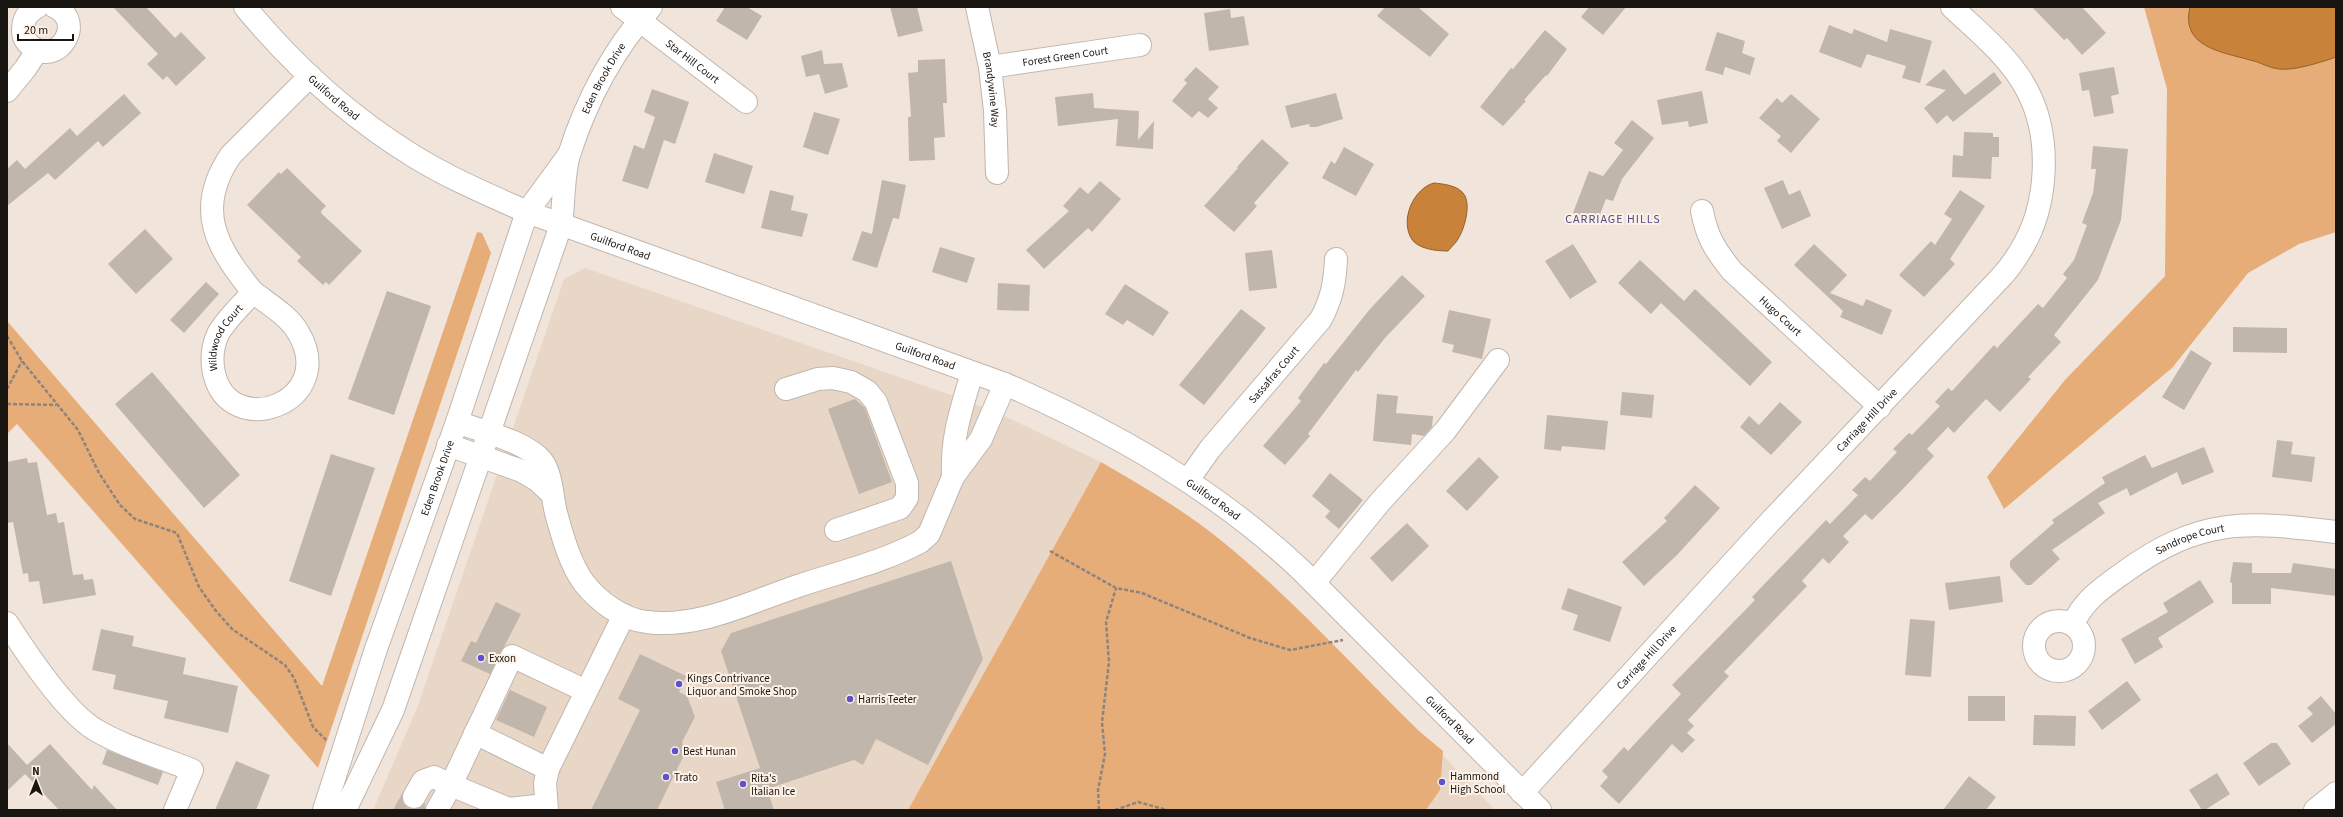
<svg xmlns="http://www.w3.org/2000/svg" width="2343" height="817" font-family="'Source Sans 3',sans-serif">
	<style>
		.built { fill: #e8d7c7 }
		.green { fill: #e7ad78 }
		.water { fill: #c98239; stroke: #94612d }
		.building { fill: #c1b6ac }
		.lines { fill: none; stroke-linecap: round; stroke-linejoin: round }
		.minor-casing { stroke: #c1b6ad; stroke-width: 24 }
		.path { stroke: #8c847d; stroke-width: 2.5; stroke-dasharray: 4 2; stroke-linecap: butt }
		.minor { stroke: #fff; stroke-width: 22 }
		.poi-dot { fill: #6051ca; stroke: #fef2e8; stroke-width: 1.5 }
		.labels { text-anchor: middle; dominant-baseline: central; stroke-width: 4; stroke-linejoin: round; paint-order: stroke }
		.street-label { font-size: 11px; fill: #191511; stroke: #fef2e8 }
		.poi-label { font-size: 11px; fill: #191511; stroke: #fef2e8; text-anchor: start }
		.neighbourhood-label { font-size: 12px; letter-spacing: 1px; fill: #4d4a88; stroke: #fef2e8 }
	</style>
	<rect width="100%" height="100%" fill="#f1e5db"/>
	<path class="built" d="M585,268L954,396L1011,419L1101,462L908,810H373L417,708L564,279Z
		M1442,754L1495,810H1389Z"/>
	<path class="green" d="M2144,7H2336V232L2299,244L2248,273L2172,368L2004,509L1987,477L2065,380L2165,276L2167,89Z
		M477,232L482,233L491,253L318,768L17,424L7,434V321L322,686Z
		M1101,462C1144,487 1185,511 1223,542C1293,599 1355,668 1419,731L1443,751L1440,790L1426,810H908Z"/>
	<path class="water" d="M2190,7H2336V57C2322,62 2294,71 2279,69C2269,68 2260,62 2250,60C2222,52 2180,47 2190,7Z
		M1434,183C1443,184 1454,185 1461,191C1473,200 1465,228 1458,239C1456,243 1451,247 1448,251C1436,251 1415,249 1410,236C1401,216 1415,188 1434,183Z"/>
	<path class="building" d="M113,7H146L175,38L181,32L206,58L176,86L167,76L163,80L147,64L158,54Z
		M725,7H747L762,16L747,40L716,21Z
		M890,7H917L923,31L898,37Z
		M1385,7H1418L1449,34L1430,57L1377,16Z
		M1589,7H1626L1603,35L1581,17Z
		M2032,7H2082L2106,33L2082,55L2067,38L2064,40Z
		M1230,9L1231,18L1244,16L1249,45L1209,51L1204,13Z
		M1829,25L1852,34L1854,29L1887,42L1890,29L1932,41L1920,83L1902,78L1906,66L1867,54L1861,68L1819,52Z
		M1545,30L1567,49L1547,76L1546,75L1524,100L1526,101L1503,126L1480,107L1511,68L1513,69Z
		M1717,32L1745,41L1742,53L1755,58L1750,75L1725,67L1723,75L1705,70Z
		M822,50L824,64L842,63L848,87L825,94L819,74L806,77L801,56Z
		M945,59L947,103H943L945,137L934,138L935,160L909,161L908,117H911L908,73L918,72V60Z
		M1196,67L1219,87L1208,99L1218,108L1208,118L1199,111L1192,118L1172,101L1187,83L1184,80Z
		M2114,67L2119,94L2111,96L2114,113L2094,117L2089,90L2082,91L2079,73Z
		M1944,69L1965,95L1994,72L2002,83L1953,122L1947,115L1937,124L1924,108L1946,90L1925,85Z
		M652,89L689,102L675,144L664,140L648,189L622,181L634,145L644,149L655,117L644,112Z
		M1702,91L1708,123L1689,127L1688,121L1662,125L1657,100Z
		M1093,93L1094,108L1139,111L1138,140L1154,121L1153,149L1116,146L1118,119L1058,126L1055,97Z
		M1336,93L1343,119L1316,127H1310L1309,124L1291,128L1285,106Z
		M124,94L141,113L103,147L98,141L55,180L48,173L7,206V169L17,160L25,169L70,128L77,136Z
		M1791,94L1820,119L1791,153L1777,141L1781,136L1759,118L1777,98L1782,103Z
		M814,112L840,119L828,155L803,147Z
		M1632,120L1654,138L1622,179L1613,201L1606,199L1597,222L1573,213L1589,171L1603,176L1623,150L1614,143Z
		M1964,132L1993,133V137H1999V157H1992L1991,179L1952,177L1953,155L1963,156Z
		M1262,139L1289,163L1254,203L1257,206L1234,232L1204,206L1238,168L1237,167Z
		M2093,146L2128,149L2121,220L2098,280L2054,335L2061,342L2028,377L2031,379L2000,412L1986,399L1954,433L1948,427L1927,449L1934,456L1901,491L1872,520L1865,514L1843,536L1849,542L1829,564L1823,558L1802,581L1807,586L1724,672L1729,676L1688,720L1694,726L1687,733L1695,740L1682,753L1672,744L1619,804L1600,786L1608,777L1602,771L1624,747L1628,751L1681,694L1672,685L1755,600L1752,597L1826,520L1830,524L1858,495L1852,490L1865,477L1870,481L1897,452L1893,449L1909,433L1912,435L1940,406L1935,402L1948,388L1952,391L1994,345L1997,348L2038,304L2043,308L2067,278L2063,274L2074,260L2087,225L2082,223L2093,193L2096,169H2091Z
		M1344,147L1374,164L1356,196L1322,178L1331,161L1335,164Z
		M714,153L753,166L744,194L705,182Z
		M287,168L326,206L321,211L322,214L362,251L329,285L326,282L323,285L297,261L301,257L247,205L279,172L281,174Z
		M882,180L906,185L899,219L893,218L877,268L852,260L862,231L872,234Z
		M1783,180L1789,195L1800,190L1811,216L1782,229L1764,188Z
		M1100,181L1121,199L1092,232L1088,228L1044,269L1026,250L1069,211L1063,206L1080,187L1088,194Z
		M770,190L794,196L791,210L808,214L802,237L761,228Z
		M1960,190L1985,206L1950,259L1955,264L1924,297L1899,275L1931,241L1935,245L1952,219L1944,214Z
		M145,229L173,259L136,294L108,264Z
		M1573,244L1597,282L1570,299L1545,261Z
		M1814,244L1847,275L1830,293L1863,306L1866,299L1892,310L1882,335L1840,317L1843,311L1794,265Z
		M940,247L975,258L967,283L932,272Z
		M1272,250L1277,288L1249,291L1245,253Z
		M1640,260L1684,301L1695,289L1772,362L1750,386L1661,303L1651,314L1618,283Z
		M1402,275L1425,296L1385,338L1358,372L1356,370L1308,434L1310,436L1285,465L1263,446L1301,401L1298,398L1324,363L1326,364L1370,309Z
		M206,282L219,294L184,333L170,320Z
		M998,283L1030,285L1029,311L997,310Z
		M1125,284L1169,312L1153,336L1127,320L1123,325L1105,314Z
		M387,291L431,306L394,415L348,399Z
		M1241,309L1266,328L1204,405L1179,385Z
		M1449,310L1491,319L1482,359L1452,352L1454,345L1442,342Z
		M2233,327L2287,328V353L2233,352Z
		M2191,350L2212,363L2184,410L2162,397Z
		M152,372L240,475L204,508L115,404Z
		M1622,392L1654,395L1652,418L1620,415Z
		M1377,394L1398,396L1396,413L1433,416L1432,427L1424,436L1412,434L1411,445L1373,441Z
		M855,399L865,408L892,482L859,494L828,409Z
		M1780,402L1802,422L1771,455L1740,427L1749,416L1759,425Z
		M1547,415L1608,421L1605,450L1562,446L1561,451L1544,449Z
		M2277,440L2293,442L2291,454L2315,457L2312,482L2272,477Z
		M2204,447L2214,472L2182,485L2177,472L2130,496L2127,488L2098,503L2105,513L2052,550L2060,559L2031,585H2026L2010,567V561L2054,523L2052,520L2105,483L2102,477L2145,455L2152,468Z
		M331,454L375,468L331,596L289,581Z
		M1479,457L1499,477L1467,511L1446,491Z
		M27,458L28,463L37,462L47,515L56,513L58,523L64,522L73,575L83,574L84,580L93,579L96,595L43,604L39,581L29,582L28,573L23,574L13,522L7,523V462Z
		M1330,473L1363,500L1339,529L1325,517L1330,511L1312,496Z
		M1695,485L1720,508L1677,555L1644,586L1622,562L1667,521L1664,518Z
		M1407,523L1429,546L1392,582L1370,558Z
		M951,561L983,659L928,765L876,739L863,765L854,760L767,789L774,810H725L716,782L760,768L721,651L731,633Z
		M2233,562L2252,563V573H2291L2293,563L2336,569V596L2271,588V604H2232V583L2230,582Z
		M2000,576L2003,602L1949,610L1945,583Z
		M2200,580L2214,602L2158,638L2163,647L2135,664L2121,639L2168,612L2163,603Z
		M1568,588L1622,607L1610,642L1573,630L1578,615L1561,609Z
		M496,602L521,614L490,674L461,661L471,641L476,643Z
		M1910,619L1935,621L1931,677L1905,675Z
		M101,629L134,636L132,646L186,658L183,674L238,686L228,733L164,718L168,701L113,689L116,675L92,670Z
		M640,654L686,676L679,692L687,696L695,717L682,742L685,753L657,810H591L640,710L618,699Z
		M2127,681L2141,700L2102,730L2088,711Z
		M510,690L547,707L534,737L496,720Z
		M1968,696H2005V721H1968Z
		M2321,696L2336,714V724L2312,743L2298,726L2313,714L2307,708Z
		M2034,715L2076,716L2075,746L2033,745Z
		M7,743L27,765L50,744L92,790L94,785L117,810H59L25,774L7,791Z
		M2271,743H2277L2291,764L2259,786L2243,763Z
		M107,750L163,772L158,785L102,764Z
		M236,761L270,775L256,810H215Z
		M2217,773L2230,794L2205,810H2202L2189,790Z
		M1969,776L1996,797L1986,810H1943Z
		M403,792V803L408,808L415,809L425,803V810H393Z"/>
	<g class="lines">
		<g class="minor-casing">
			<g id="minor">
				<path d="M37,7C26,14 23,19 23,32C23,39 27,43 32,47C59,67 86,21 55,7"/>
				<path id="s1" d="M245,7C293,65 351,118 415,157C451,179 489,195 527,212L1005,384C1113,431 1215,489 1301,570L1540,810"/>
				<path id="s2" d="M622,7L746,102"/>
				<path id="s3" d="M977,7L990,67L995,111L997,173"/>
				<path id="s4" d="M990,67L1140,45"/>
				<path d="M7,91L25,69L37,51"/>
				<path id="s5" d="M1702,211C1707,237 1715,250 1732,271L1880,407"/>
				<path id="s6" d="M253,292C267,303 289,316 298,332C340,403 229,442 214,373C211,359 212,347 218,334C226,319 242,305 253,292C216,247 194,209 231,155L310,76"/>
				<path d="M786,389L818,379L833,378L851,382L867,391L876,402L907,483V498L900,508L836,530"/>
				<path d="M457,422C480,431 526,441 542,461C552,474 552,497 556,513C562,535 570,564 584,583C598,601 623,620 647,622C699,629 752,601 801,585C840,572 883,562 920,542L929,534L953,477L981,439L1005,384"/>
				<path d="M448,445L522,471L537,480L552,494"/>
				<path d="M953,477C951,438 961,410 972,373"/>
				<path id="s7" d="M1188,480L1210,449L1321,319C1332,298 1335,282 1336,259"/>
				<path d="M1314,583L1380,502L1445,431L1498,360"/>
				<circle cx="2059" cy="646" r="25"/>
				<path d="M7,623C27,654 64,710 94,729C124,747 160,757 192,770L175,810"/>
				<path id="s8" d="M2073,624C2084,600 2102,588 2123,573C2200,517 2246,521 2336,532"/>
				<path d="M475,733L548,769"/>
				<path id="s9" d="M1522,793L1769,523L2003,275C2009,268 2015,260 2019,253C2049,207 2052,137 2027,90C2010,57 1978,32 1952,7"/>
				<path d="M414,797L423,781L434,777L451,785L512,656L586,691"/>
				<path id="s10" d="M324,810L376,649L457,422L527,212L568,156"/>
				<path id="s11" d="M345,810L393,710L561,225C564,203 563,175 569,155C586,101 614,49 651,7"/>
				<path d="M437,810L451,785L509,809L545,805"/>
				<path d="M547,810L545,783L548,769L624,615"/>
				<path d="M2315,810L2336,793"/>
			</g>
		</g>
		<path class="path" d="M7,336L22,361L78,430L99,473L120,505L135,519L177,533L199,587L216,611L232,629L285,665L294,678L313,727L326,740
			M7,389L22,361
			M7,404L56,405
			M1050,551L1116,588L1142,593L1250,638L1290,650L1343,640
			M1099,810L1098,790L1105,754L1102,722L1109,662L1106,622L1116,588
			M1115,810L1138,802L1167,810"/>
		<use href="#minor" class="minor"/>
	</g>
	<g class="poi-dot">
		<circle cx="481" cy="658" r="4"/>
		<circle cx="679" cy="684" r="4"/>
		<circle cx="850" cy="699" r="4"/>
		<circle cx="675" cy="751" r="4"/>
		<circle cx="666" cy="777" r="4"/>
		<circle cx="1442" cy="782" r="4"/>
		<circle cx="743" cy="784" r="4"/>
	</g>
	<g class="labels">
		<g class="street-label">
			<text stroke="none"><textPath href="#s4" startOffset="76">Forest Green Court</textPath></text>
			<text stroke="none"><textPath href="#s2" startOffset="89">Star Hill Court</textPath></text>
			<text stroke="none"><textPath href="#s11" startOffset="779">Eden Brook Drive</textPath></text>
			<text stroke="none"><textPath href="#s3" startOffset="84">Brandywine Way</textPath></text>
			<text stroke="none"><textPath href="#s1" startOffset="127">Guilford Road</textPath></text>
			<text stroke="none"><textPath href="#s1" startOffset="452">Guilford Road</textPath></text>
			<text stroke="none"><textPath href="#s5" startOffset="134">Hugo Court</textPath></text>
			<text stroke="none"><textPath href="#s6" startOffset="269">Wildwood Court</textPath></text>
			<text stroke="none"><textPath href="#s1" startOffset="776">Guilford Road</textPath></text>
			<text stroke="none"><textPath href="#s7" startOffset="136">Sassafras Court</textPath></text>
			<text stroke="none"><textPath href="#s9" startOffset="508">Carriage Hill Drive</textPath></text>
			<text stroke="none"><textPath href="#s10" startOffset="351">Eden Brook Drive</textPath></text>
			<text stroke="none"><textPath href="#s1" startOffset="1099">Guilford Road</textPath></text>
			<text stroke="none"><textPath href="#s8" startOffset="148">Sandrope Court</textPath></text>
			<text stroke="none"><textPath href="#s9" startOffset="184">Carriage Hill Drive</textPath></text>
			<text stroke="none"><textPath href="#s1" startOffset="1423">Guilford Road</textPath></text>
		</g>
		<g class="poi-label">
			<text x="489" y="658">Exxon</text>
			<text x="687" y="678">Kings Contrivance<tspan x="687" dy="13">Liquor and Smoke Shop</tspan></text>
			<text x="858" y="699">Harris Teeter</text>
			<text x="683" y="751">Best Hunan</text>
			<text x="1450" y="776">Hammond<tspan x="1450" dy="13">High School</tspan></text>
			<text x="674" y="777">Trato</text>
			<text x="751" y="778">Rita's<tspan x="751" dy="13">Italian Ice</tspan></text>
		</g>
		<g class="neighbourhood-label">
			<text x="1613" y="219">CARRIAGE HILLS</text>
		</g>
	</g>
	<rect width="2343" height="817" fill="none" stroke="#191511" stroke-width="16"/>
	<g transform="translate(36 781)" stroke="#fef2e8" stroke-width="3" paint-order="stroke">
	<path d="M0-3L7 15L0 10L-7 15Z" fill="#191511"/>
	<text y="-6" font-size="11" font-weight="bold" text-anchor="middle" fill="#191511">N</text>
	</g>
	<path d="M18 34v6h55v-6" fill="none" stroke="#191511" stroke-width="2"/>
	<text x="24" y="34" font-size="12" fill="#191511" stroke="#fef2e8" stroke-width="3" paint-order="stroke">20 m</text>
</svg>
